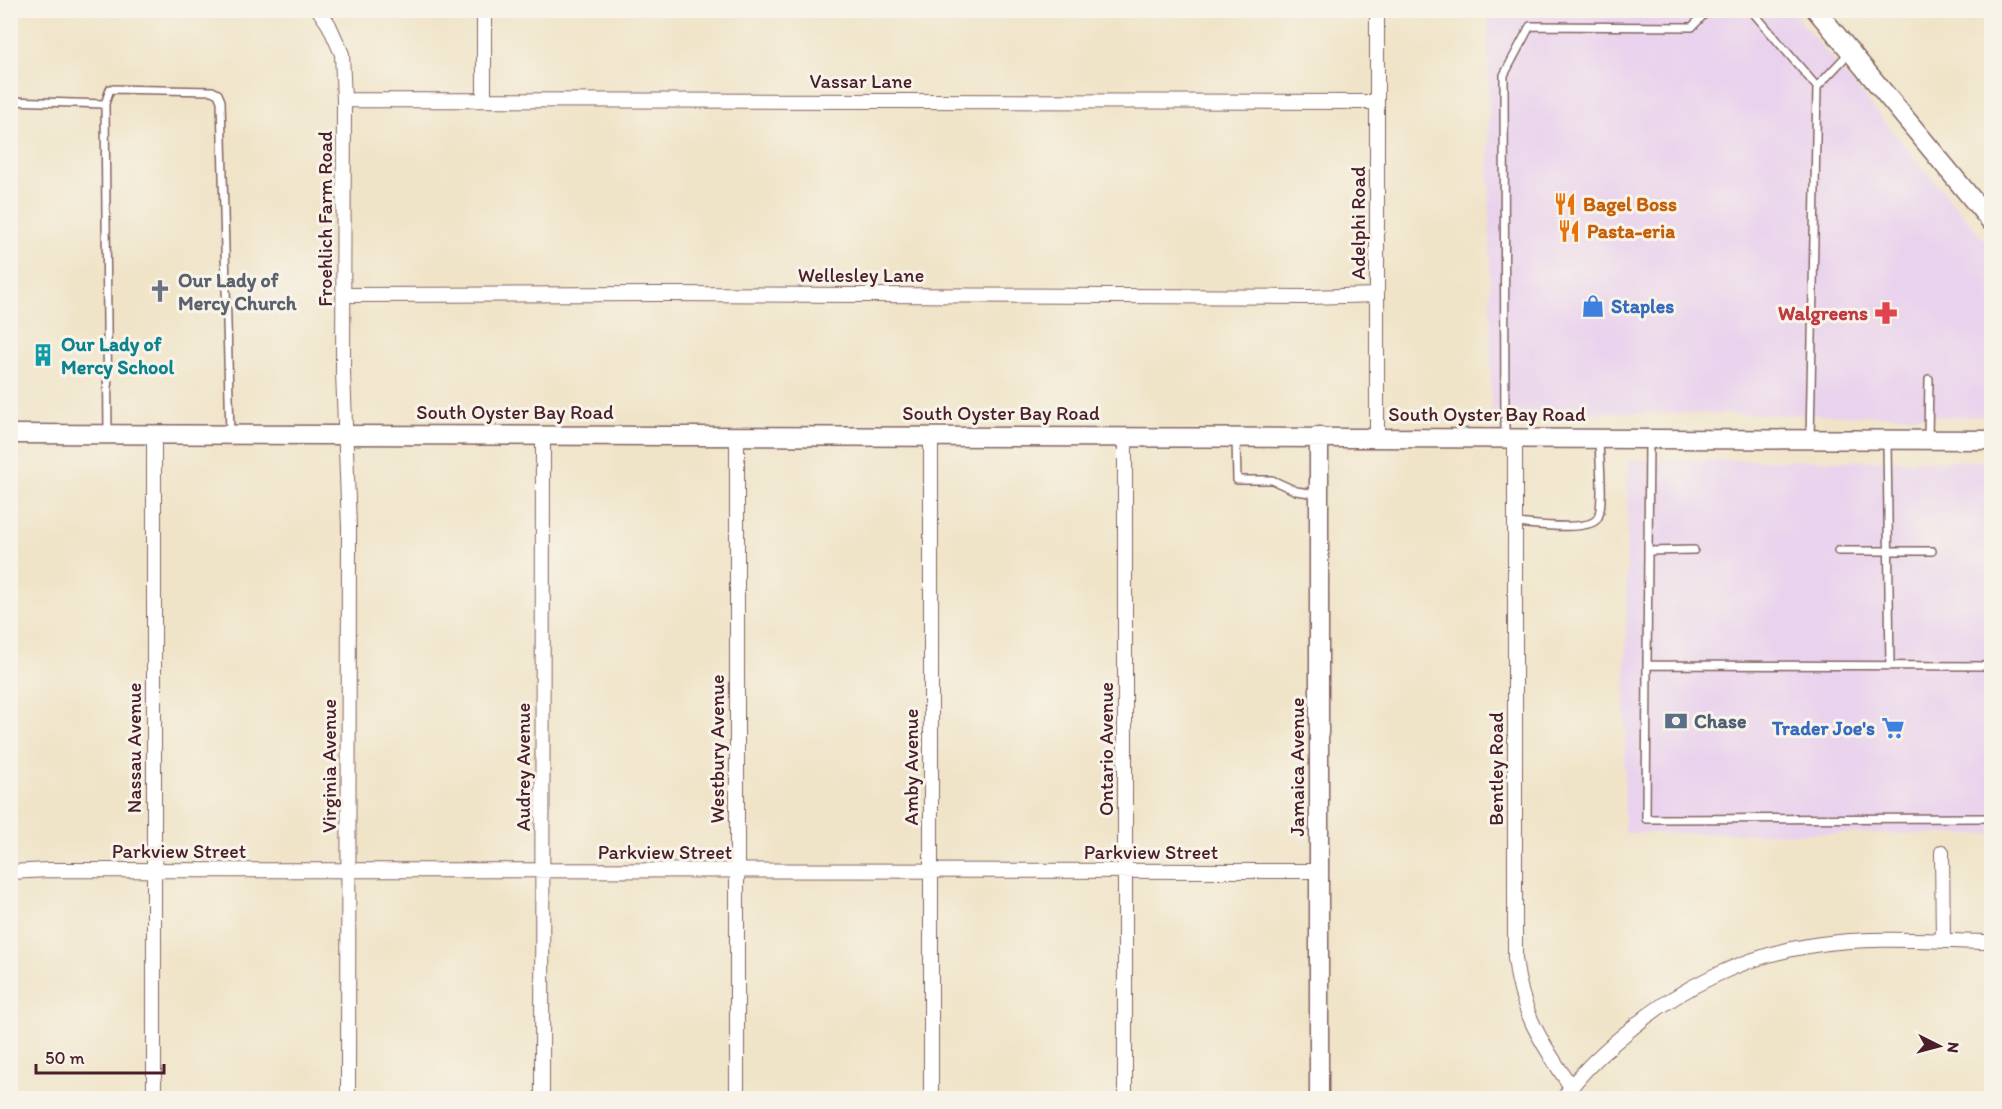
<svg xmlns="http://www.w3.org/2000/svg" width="2002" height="1109" font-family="Itim,sans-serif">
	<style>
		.built { fill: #e9d2ed }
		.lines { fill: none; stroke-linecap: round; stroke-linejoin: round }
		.lane-casing { stroke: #846462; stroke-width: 10 }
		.street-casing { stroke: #846462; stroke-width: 16 }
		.secondary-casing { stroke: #846462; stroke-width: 21 }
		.lane { stroke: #fff; stroke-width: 7 }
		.street { stroke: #fff; stroke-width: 14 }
		.secondary { stroke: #fff; stroke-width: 18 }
		.labels { text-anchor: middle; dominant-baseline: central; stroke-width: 6; stroke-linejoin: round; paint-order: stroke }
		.street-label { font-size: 20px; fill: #4a1f2b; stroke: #f7f3e8 }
		.food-label { font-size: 20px; font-weight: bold; fill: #c56008; stroke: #f7f3e8; text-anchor: start }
		.worship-label { font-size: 20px; font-weight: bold; fill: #5b616d; stroke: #f7f3e8; text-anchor: start }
		.shop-label { font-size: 20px; font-weight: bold; fill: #366cbe; stroke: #f7f3e8; text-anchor: start }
		.health-label { font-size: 20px; font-weight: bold; fill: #be3a42; stroke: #f7f3e8; text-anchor: end }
		.culture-label { font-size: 20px; font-weight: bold; fill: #0d838f; stroke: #f7f3e8; text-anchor: start }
		.service-label { font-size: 20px; font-weight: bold; fill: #4e5e75; stroke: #f7f3e8; text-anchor: start }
	</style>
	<rect width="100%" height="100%" fill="#f7f3e8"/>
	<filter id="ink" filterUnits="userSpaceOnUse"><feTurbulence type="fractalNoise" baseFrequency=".0167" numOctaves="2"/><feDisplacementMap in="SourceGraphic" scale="12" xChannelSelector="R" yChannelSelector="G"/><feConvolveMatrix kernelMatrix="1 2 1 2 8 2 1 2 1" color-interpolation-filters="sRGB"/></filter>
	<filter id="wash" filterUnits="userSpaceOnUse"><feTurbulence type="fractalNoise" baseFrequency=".008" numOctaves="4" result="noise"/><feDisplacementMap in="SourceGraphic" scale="24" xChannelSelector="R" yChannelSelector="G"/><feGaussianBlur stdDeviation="1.35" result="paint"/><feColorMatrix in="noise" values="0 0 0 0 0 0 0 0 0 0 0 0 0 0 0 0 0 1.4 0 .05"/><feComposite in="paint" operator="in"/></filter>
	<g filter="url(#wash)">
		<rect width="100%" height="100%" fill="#f0e4c8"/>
		<path class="built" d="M1682,11H1792L1991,248V417L1491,411L1488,14L1675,17Z
			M1628,460L1991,461V834L1624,833Z"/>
	</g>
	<g filter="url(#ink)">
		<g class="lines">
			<g class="lane-casing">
				<path id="lane" d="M1751,10L1817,87
					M10,101L105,104L110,89L212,91L218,94L221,101L230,434
					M105,104L108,434
					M1505,437L1504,75L1530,26L1692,27L1708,10
					M1236,439L1237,480H1272L1296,491L1317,494
					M1810,439L1817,87L1850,52
					M1928,439L1929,379
					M1649,440L1647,665L1992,666
					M1887,442L1890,666
					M1515,523C1532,524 1587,532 1597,519C1605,508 1599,456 1599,440
					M1648,551L1694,550
					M1838,551H1932
					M1647,665L1646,819L1992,818"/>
			</g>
			<g class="street-casing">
				<path id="street" d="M319,10L329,25L342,54L344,100L343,372L349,527L348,1098
					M344,100L1377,102
					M484,100V10
					M344,295L664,294L1309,297L1377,295
					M1377,436V10
					M1515,437V958C1521,1013 1541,1042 1571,1087
					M1942,852L1943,941
					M10,872L48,870L1319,871
					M154,1098V434
					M542,1098L543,435
					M737,1098V435
					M931,1098V435
					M1125,1098V436
					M1564,1098C1578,1074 1604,1051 1626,1033C1678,988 1746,955 1814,945C1872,936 1933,941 1992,942"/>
			</g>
			<g class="secondary-casing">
				<path id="secondary" d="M1816,10L1992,223
					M10,434L1992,440
					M1319,1098V436"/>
			</g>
			<use href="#lane" class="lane"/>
			<use href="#street" class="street"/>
			<use href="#secondary" class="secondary"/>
		</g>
	</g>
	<defs>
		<g id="restaurant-bare" transform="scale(1.8)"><path d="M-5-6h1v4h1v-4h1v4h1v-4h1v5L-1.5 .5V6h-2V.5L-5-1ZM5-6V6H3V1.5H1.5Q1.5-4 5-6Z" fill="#e8710a" stroke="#f7f3e8" stroke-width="2.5" paint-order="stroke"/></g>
		<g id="church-bare" transform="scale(1.8)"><path d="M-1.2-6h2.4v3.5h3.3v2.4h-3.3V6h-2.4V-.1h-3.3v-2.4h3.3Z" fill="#6b7280" stroke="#f7f3e8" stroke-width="2.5" paint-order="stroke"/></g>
		<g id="shop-bare" transform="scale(1.8)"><path d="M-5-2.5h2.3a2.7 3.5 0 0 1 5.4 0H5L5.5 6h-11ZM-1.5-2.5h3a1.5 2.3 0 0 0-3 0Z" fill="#3f7fe0" stroke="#f7f3e8" stroke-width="2.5" paint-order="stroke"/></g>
		<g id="pharmacy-bare" transform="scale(1.8)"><path d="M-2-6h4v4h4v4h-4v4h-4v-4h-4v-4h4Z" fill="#e0444e" stroke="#f7f3e8" stroke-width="2.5" paint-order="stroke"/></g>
		<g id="building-bare" transform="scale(1.8)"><path d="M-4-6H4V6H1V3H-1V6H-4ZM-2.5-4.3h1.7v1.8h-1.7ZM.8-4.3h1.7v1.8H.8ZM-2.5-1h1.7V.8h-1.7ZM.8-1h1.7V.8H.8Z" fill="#0f9aa8" stroke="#f7f3e8" stroke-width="2.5" paint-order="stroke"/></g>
		<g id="bank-bare" transform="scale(1.8)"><path d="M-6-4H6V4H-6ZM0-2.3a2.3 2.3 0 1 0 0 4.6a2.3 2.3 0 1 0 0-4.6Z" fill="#5c6f8a" stroke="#f7f3e8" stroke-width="2.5" paint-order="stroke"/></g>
		<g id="supermarket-bare" transform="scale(1.8)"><path d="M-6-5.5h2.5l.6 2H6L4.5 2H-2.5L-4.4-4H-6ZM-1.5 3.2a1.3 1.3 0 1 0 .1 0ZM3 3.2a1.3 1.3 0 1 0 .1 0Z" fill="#3f7fe0" stroke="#f7f3e8" stroke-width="2.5" paint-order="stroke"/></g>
	</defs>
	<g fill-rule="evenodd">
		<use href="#restaurant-bare" x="1565" y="204"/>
		<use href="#restaurant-bare" x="1569" y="231"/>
		<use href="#church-bare" x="160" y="291"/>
		<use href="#shop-bare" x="1593" y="306"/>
		<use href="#pharmacy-bare" x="1886" y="313"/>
		<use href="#building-bare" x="43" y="355"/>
		<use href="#bank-bare" x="1676" y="721"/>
		<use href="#supermarket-bare" x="1893" y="728"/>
	</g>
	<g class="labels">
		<g class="street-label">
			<text x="861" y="81">Vassar Lane</text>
			<text transform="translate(325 219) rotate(-90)">Froehlich Farm Road</text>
			<text transform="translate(1358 223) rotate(-90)">Adelphi Road</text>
			<text x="861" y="275">Wellesley Lane</text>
			<text x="515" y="412">South Oyster Bay Road</text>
			<text x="1001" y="413">South Oyster Bay Road</text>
			<text x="1487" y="414">South Oyster Bay Road</text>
			<text transform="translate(134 748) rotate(-90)">Nassau Avenue</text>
			<text transform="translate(717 749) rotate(-90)">Westbury Avenue</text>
			<text transform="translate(1106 749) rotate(-90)">Ontario Avenue</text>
			<text transform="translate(329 766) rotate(-90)">Virginia Avenue</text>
			<text transform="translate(523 767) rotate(-90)">Audrey Avenue</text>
			<text transform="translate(911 767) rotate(-90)">Amby Avenue</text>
			<text transform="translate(1297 767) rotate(-90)">Jamaica Avenue</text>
			<text transform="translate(1496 769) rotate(-90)">Bentley Road</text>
			<text x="179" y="851">Parkview Street</text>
			<text x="665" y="852">Parkview Street</text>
			<text x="1151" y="852">Parkview Street</text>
		</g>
		<g class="food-label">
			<text x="1583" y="204">Bagel Boss</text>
			<text x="1587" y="231">Pasta-eria</text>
		</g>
		<g class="worship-label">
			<text x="178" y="280">Our Lady of<tspan x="178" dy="23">Mercy Church</tspan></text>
		</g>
		<g class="shop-label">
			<text x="1611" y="306">Staples</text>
			<text x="1875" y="728" text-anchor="end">Trader Joe's</text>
		</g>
		<g class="health-label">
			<text x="1868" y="313">Walgreens</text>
		</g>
		<g class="culture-label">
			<text x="61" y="344">Our Lady of<tspan x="61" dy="23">Mercy School</tspan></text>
		</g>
		<g class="service-label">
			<text x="1694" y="721">Chase</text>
		</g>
	</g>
	<rect width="2002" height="1109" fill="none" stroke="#f7f3e8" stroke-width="36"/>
	<g transform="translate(1939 1046) rotate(96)" stroke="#f7f3e8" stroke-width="4.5" paint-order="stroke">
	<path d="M0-4.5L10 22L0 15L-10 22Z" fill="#4a1f2b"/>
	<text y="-9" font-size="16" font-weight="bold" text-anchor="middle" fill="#4a1f2b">N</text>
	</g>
	<path d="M36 1064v9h128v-9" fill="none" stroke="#4a1f2b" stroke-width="3"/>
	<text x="45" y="1064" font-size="18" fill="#4a1f2b" stroke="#f7f3e8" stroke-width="4.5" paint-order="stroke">50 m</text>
</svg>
